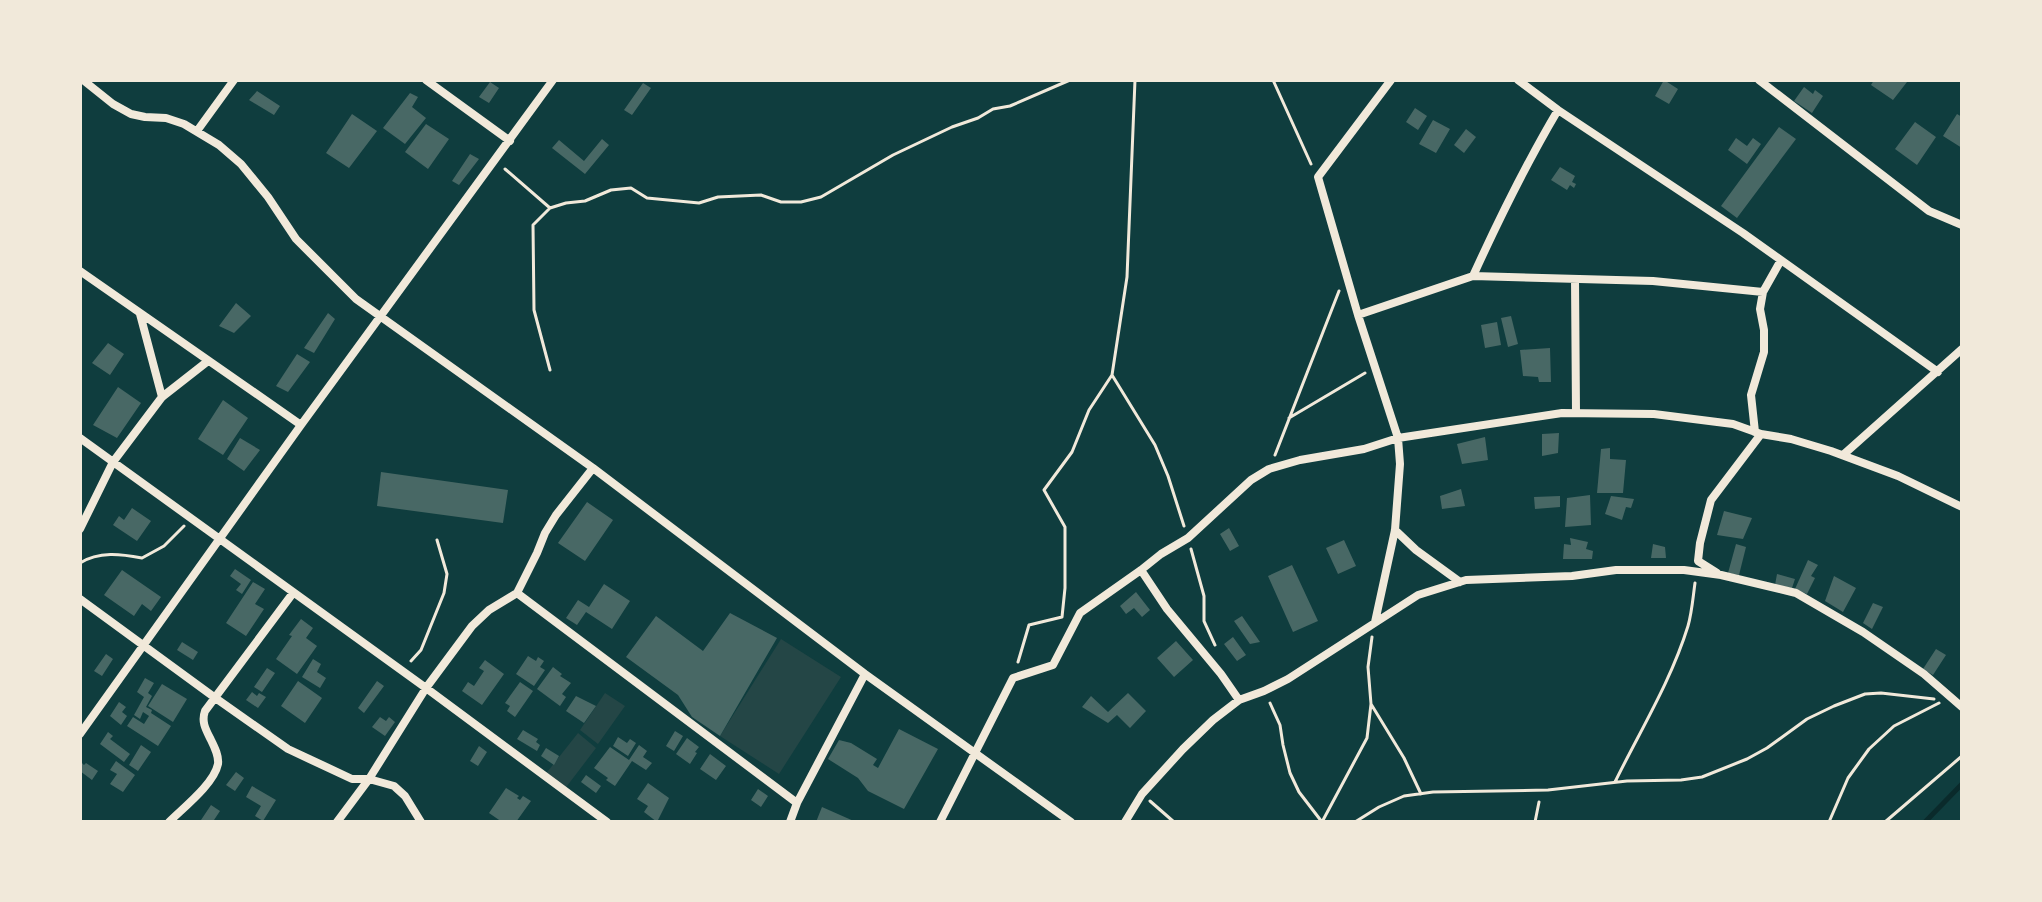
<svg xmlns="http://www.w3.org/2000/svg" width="2042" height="902" font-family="'Sofia Sans Condensed',sans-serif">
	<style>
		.green { fill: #244646 }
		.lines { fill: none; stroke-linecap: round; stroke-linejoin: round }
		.stream { stroke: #0a2a2b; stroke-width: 5 }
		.building { fill: #486865 }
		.path { stroke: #f1e9da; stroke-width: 3 }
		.minor { stroke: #f1e9da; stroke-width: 8 }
	</style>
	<rect width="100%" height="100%" fill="#0f3d3e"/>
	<path class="green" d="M781,639L841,677L779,774L720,736Z
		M605,693L625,706L598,744L580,730Z
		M578,733L596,748L564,790L544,776Z"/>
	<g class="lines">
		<path class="stream" d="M1925,822L1962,784"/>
	</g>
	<path class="building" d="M1664,80L1678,89L1669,104L1655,96Z
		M1874,80H1903L1907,82L1893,100L1871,85Z
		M490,82L499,88L489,103L479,97Z
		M643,83L651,88L632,115L624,110Z
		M1804,87L1813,94L1815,90L1823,96L1812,113L1794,101Z
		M257,91L280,106L274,115L249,100Z
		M410,93L418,97L412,107L426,118L405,144L383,128Z
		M1415,108L1427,116L1418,130L1406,122Z
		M352,114L377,131L349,168L326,153Z
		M1957,114L1962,117V148L1943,136Z
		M1433,120L1450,129L1436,153L1419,144Z
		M1915,122L1936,137L1917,165L1895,149Z
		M426,124L449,139L428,169L405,152Z
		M1779,127L1796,139L1737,218L1721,206Z
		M1466,129L1476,137L1464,153L1454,145Z
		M1736,138L1747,146L1753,138L1761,144L1747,164L1728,150Z
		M602,139L609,145L585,174L552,148L559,140L584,161Z
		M470,154L479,159L459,185L452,181Z
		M1560,167L1575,176L1572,182L1576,184L1574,188L1570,185L1567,190L1551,180Z
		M236,303L251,316L234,333L219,326Z
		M328,313L335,319L314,353L304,348Z
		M1511,316L1518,344L1508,347L1501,318Z
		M1497,322L1501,345L1485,348L1481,325Z
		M108,343L124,354L110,375L92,363Z
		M1550,348L1551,382H1539L1538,377L1523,376L1520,350Z
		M297,354L310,362L288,392L276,386Z
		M118,387L141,403L117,438L93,425Z
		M223,400L248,418L223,455L198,439Z
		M1559,433L1558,453L1542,456V434Z
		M1485,437L1488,460L1462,464L1457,444Z
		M240,438L260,450L244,471L227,459Z
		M1610,448V459L1626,460L1623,493H1597L1601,449Z
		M381,472L508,490L503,523L377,506Z
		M1461,489L1465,506L1442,509L1440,496Z
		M1590,495L1591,525L1565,527L1567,498Z
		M1560,496V507L1535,509L1534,497Z
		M1611,496L1634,499L1631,508L1626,507L1622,520L1605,514Z
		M587,502L613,520L585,561L558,543Z
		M132,508L151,521L137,541L113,525L119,516L124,520Z
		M1724,511L1752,518L1743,539L1717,535Z
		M1229,528L1239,546L1230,551L1220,534Z
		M1570,538L1588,542L1586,549L1593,551L1592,559H1563L1564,544L1571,545Z
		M1344,540L1356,566L1338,574L1326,548Z
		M1653,544L1665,547L1666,558H1651Z
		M1736,544L1746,547L1739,575L1728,573Z
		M1808,560L1818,565L1811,576L1815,578L1807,594L1795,589Z
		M1292,565L1318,621L1293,632L1268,576Z
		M235,569L251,580L242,594L236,590L241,584L230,576Z
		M122,570L161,597L151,611L142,604L134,616L104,595Z
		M1777,574L1795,579L1792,588L1775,585Z
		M1834,576L1856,588L1843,612L1825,601Z
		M253,582L265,589L255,604L264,609L246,636L226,623Z
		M604,584L630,601L612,629L586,612L577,625L566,618L578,600L589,607Z
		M1136,592L1150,610L1142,617L1134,608L1126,614L1120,606Z
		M1873,603L1883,607L1872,629L1863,623Z
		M730,613L777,638L720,736L692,717L678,695L626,657L656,616L703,651Z
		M1242,616L1260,642L1250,644L1234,621Z
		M301,619L313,628L306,638L317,646L297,674L276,659L292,636L289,635Z
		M1233,637L1246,655L1237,661L1224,644Z
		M1176,641L1193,660L1174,677L1157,658Z
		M182,642L198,652L193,660L177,650Z
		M1936,649L1946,655L1933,675L1923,669Z
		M106,654L113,659L102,676L94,671Z
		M528,656L536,661L538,657L544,661L540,667L545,670L534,686L516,674Z
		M313,659L321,664L317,672L326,678L320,688L302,677Z
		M485,660L504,674L482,705L462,691L468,682L474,686L484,671L479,668Z
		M553,667L562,674L560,676L571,683L562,694L566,697L560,706L537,689Z
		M267,668L275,673L262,692L254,687Z
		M145,678L154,683L148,693L152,696L146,707L152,710L151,713L171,726L158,746L127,726L133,717L144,724L149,716L143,712L140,719L134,715L144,697L137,692Z
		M298,681L322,698L305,723L281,706Z
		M377,681L384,686L364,713L358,708Z
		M520,682L533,691L515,717L507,711L510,706L505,703Z
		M162,684L187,699L173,722L148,706Z
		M252,692L257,696L259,693L266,697L258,708L246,700Z
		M1128,693L1146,711L1130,728L1117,715L1108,723L1082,707L1091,696L1108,712Z
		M576,696L596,706L584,723L566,711Z
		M119,702L126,707L122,712L127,716L121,725L110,716Z
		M380,717L386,721L389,717L395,722L385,736L372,727Z
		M899,729L938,749L904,809L868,791L858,778L828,759L839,740L851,743L877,759L873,765L878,768Z
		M523,730L538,739L536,742L540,745L537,751L517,739Z
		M675,731L683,736L674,751L666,746Z
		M108,732L113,736L110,739L130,754L124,762L100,744Z
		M618,737L627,743L630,739L636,743L628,756L613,746Z
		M687,738L699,747L695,752L697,753L690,764L676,754Z
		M141,745L151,752L138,771L129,765Z
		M639,745L647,751L643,757L652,763L646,770L632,761L615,786L606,780L608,778L594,768L610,747L629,760Z
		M479,746L487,752L478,766L470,761Z
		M546,748L559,756L554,765L541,756Z
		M710,754L726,766L716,780L700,769Z
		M80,761L84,765L86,763L98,771L92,780L80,771Z
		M116,761L135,775L123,792L110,784L117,774L110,770Z
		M236,772L244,778L235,791L226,785Z
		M586,775L601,786L596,793L581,782Z
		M648,783L669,798L657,822L644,812L648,806L637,799Z
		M252,786L276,800L263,821L255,816L261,806L246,797Z
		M506,788L519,796L517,798L520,800L523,796L531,801L516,822H502L489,813Z
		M758,789L768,796L761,807L751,800Z
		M211,805L220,811L214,820L217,822H205L201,820Z
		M822,807L856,822H816Z"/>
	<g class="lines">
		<path class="path" d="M1273,80L1311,164
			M505,169L550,208L566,203L585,201L611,190L631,188L647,198L699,203L718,197L761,195L781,202H801L821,197L893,155L952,127L978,118L993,109L1010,106L1070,80
			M550,208L533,225L534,310L550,370
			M1112,375L1155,445L1168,476L1184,526
			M1289,418L1365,373
			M1275,455L1339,291
			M1191,549L1204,596V621L1215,645
			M80,563C99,551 121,554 142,558L164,546L184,526
			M411,661L421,650L444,593L447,574L437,540
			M1018,662L1029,625L1062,617L1065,588V527L1044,490L1072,452L1089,410L1112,375L1127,277L1135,80
			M1270,703L1280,725L1283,745L1290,773L1299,792L1322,822
			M1371,704L1404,758L1421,794
			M1615,782C1640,731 1671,681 1688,626C1692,612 1693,597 1695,583
			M1150,801L1174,822
			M1322,822L1367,738L1371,704L1368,667L1372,637
			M1355,822L1379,807L1404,796L1433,792L1548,790L1627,781L1681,780L1702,777L1747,759L1767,748L1807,719L1834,706L1865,694L1881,693L1934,699
			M1535,822L1539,802
			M1829,822L1848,778L1869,749L1894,726L1939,703
			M1885,822L1962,756"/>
		<path class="minor" d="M83,80L113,104L131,114L145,117L166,118L184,124L219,145L241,164L268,197L296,239L356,299L593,468L865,674L1071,822
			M426,80L510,141
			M1518,80L1558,110L1743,233L1938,372
			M1759,80L1929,211L1962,225
			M197,131L234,80
			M80,271L301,425
			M1473,276C1499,219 1526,164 1558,110
			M1575,279L1576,413
			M140,314L162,397
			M1358,315L1473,276L1653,281L1763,292
			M1755,432L1751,395L1764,352V330L1760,309L1763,292L1781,260
			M80,438L426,688L607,822
			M1843,455L1962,349
			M80,529L113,462L162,397L208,361
			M1395,530L1416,550L1460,582
			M1141,570L1167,609L1221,674L1239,700
			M1717,573L1698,561L1700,543L1711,500L1761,434
			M517,593L797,803
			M80,599L214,697L288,749L352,779H369L394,786L405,796L421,822
			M1375,622L1395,530L1400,464L1398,438L1358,315L1318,177L1391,80
			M80,734L301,425L553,80
			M169,822C183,808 214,784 218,764C219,756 215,748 211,740C206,730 201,722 205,711L293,593
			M337,822L369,779L426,688L472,626L489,610L517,593L537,553L545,533L556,515L593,468
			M790,822L797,803L865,674
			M940,822L1013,678L1053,665L1080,613L1141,570L1161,554L1188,538L1251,480L1269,469L1300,460L1364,449L1398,438L1562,413L1654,414L1733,424L1761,434L1791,439L1831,451L1898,476L1962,507
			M1125,822L1142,794L1183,749L1213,720L1239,700L1264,691L1288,679L1418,595L1466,580L1572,576L1616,570H1684L1721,575L1796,593L1863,632L1924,674L1962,707"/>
	</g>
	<rect width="2042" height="902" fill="none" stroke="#f1e9da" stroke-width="164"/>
</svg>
